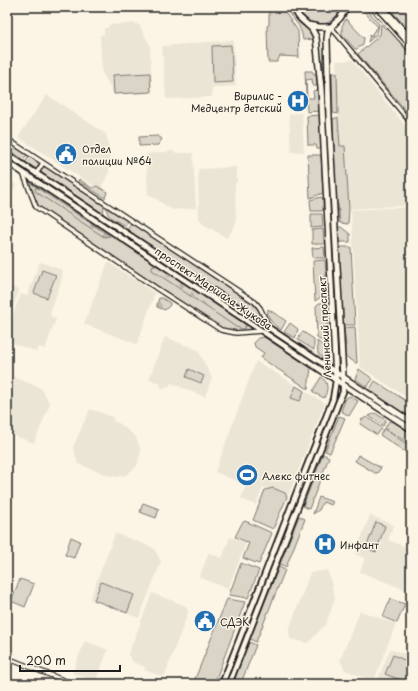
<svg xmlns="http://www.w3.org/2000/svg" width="418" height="691" font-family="'Playpen Sans',sans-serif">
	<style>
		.built { fill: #ebe5d6 }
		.green { fill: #dbd5c8; stroke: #7c7872 }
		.forest { fill: url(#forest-firs); stroke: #7c7872 }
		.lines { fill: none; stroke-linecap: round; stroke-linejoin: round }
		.minor-casing { stroke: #1c1c1c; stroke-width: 6 }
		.secondary-casing { stroke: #1c1c1c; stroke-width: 8 }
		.primary-casing { stroke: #1c1c1c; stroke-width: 8 }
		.minor { stroke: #fcf5e5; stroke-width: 3.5 }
		.secondary { stroke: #fcf5e5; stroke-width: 4.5 }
		.primary { stroke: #fcf5e5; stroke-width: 5 }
		.tram { stroke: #1c1c1c; stroke-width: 1 }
		.labels { text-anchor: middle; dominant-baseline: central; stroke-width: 3; stroke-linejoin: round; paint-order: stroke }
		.poi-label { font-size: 10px; fill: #1c1c1c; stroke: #fcf5e5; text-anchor: start }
		.street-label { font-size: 10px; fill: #1c1c1c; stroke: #fcf5e5 }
	</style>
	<defs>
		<pattern id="forest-firs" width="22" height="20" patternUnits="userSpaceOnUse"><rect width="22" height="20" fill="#dbd5c8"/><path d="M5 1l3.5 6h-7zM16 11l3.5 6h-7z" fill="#bbb6ab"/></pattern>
	</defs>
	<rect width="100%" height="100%" fill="#fcf5e5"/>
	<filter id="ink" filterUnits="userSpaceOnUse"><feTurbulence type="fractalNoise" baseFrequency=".025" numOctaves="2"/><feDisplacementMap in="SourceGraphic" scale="8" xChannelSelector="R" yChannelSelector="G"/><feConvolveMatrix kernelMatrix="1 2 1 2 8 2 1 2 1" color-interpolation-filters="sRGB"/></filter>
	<g filter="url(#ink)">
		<path class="built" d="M135,23L139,25L150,45L152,93L114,95L102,72L100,35L104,34V28H109L108,25Z
			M233,40L236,86L212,88V97L166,99L162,46Z
			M352,60L411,133V205L349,209L345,147L340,146L336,61Z
			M47,95L106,134L110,151L109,172L100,190L18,137Z
			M302,113L304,152H291L289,114Z
			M172,151L177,153H193L196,208L173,210L148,194L146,154Z
			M237,167V182L235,183L236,224L227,238L203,224L199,219L198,169Z
			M7,179L16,185L7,202L14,206L7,222Z
			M411,207V400L360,367L351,210Z
			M40,262L63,270L61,282L50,312L51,316L56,319L45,349L39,347L37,352L7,341V329L21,294L27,296Z
			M108,262L155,293L137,344L84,324Z
			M7,285L19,290L7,325Z
			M165,337L198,350L212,378L205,397L171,383L169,387L167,386L165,388L160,387L161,384L149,379Z
			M256,361L325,403L288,496L263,487L256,505L241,499L246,485L215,472Z
			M11,376L41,388L50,404L34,443L7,433V378Z
			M90,409L113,417L112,420L120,424L136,437L141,451L137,466L126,475L117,477L108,475L78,464L73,447Z
			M370,515L394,525L388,540L411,549V592L360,572L365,558L355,554Z
			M115,534H118L154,548L161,562L139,618L90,599Z
			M230,537L246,543L228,589L199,577L209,553L222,558Z
			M326,570L328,571L335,598L326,624L308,643L290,639L289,630L310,573Z
			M152,593L186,606L188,613L164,677L144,670L145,667L133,662L128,655Z
			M360,611L396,624L375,678H365L345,670L340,660Z
			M85,641L108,650L95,682L72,673Z
			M390,649L411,656V684H376Z"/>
		<path class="green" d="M269,7H281L298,31L299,57L280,56L277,62H268L267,26L269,25Z
			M285,7H288L299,23L310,31L314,39L303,40C301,22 292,21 285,7Z
			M297,7H342C330,31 310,29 297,7Z
			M360,7H365L379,24L377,34L368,42L370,35L371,37L373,35L372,33L378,27Z
			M388,7H411V33Z
			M346,19L364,38L363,44L357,49H355L342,34V26Z
			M381,24L386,29L387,28L411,55V117L358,54L380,35Z
			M231,45L233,82L213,83L212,46Z
			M322,59H323L331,224H330Z
			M305,71H312L314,74H316L317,86H313L312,79L306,80L307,98H314L313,91L316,90H318L319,111L307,112Z
			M150,73L151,92L114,94L113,75Z
			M332,73H337L338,114L333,113Z
			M319,115L320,116L321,149H317L316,145H308L307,116Z
			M334,118H338L340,146H345L349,209L348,224L340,223L338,204H336L333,120Z
			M158,136L162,139L158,145L139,146V137Z
			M7,142L27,155L23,159L12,152L11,153L7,151Z
			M308,155H321L323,193L310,198Z
			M29,156L39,163L38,168L35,169L25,163Z
			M45,167L104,206L103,214L41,173L42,168Z
			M79,179L92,188L97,186L107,192L105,198L78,181Z
			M29,182L47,194L48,193L226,310L250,327L251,330L230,331L222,329L39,207L28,184Z
			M321,197L323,199V209L322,211H311L310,200Z
			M107,208L127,221L125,226C118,221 105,217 107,208Z
			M311,214H322L323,227L311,228Z
			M131,223L253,304C256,308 261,312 260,318L127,230Z
			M338,227H341L350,234V242H338L337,230H338Z
			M330,228H332L338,354H337Z
			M323,229L324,244H312V230Z
			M324,247L325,258H313L312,248Z
			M338,247H351L355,325H343L342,311H341Z
			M325,260L327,291L324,295L315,301L313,261Z
			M42,270L56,275L47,298L34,293Z
			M319,303H324L329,308V317L327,318L328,343L327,344L317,338L316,306Z
			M268,309L286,321L281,330C274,325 266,318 268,309Z
			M290,323L298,329L295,338L284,332Z
			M355,327L357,363H356L345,356V345H346L344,328Z
			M303,332L314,339V350L298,340L301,333Z
			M264,337L311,368L308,389L261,358L264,353L255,347L254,342L258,338Z
			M317,341L328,350L327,358H324L318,354Z
			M189,369L204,376L201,383L186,377Z
			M359,369L373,379L367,387L355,379Z
			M321,377C329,382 328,391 324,398L314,393L313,391Z
			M375,381L411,404V418L369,391Z
			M296,386L304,391L300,401L291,398Z
			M350,396L358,401L349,416L341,411L346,398Z
			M375,413L386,420L383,426L369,416Z
			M339,416L345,418L330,453L325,451Z
			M367,417L382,428L377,435L360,424L361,420Z
			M389,421L391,422L392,421L411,433V445L385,428Z
			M384,429L411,447V456L380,435Z
			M323,454L329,457L309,509L303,506Z
			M358,455L381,468L377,473H375L355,461Z
			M273,488L285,493L287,497L273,529L253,520L265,490Z
			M319,497L333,502L331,505L323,502L319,510L313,514Z
			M143,503L159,509L156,518L140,512Z
			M299,516L305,519L286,567L280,564Z
			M245,521L272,533L259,564L243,558L249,543L235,537L242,523Z
			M376,522L385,526L376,552L366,548Z
			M71,537L80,541L74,558L65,555Z
			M241,563L259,570L248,598L229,595Z
			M279,567L285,570L256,642L250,639Z
			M20,579L34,584L25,607L11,601Z
			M101,582L134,595L127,613L94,600Z
			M227,599L245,602L214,684H193Z
			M390,599L405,604L397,623L383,617Z
			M249,642L256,645L241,683L234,679Z
			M393,655L411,663V684L385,674Z"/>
		<path class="forest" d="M36,187L110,236L104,237L36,192L35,190Z
			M155,265L158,266L246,325V327L243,329L236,327L152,270V266Z
			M159,298H162L170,303V305L165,310L157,307V304Z"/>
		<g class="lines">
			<g class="minor-casing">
				<path id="minor" d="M331,27L411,123
					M7,139L255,302L260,308L269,327
					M23,173L36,207L159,290L221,330L236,333L262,331
					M36,174L43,163
					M7,658L73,684"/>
			</g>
			<g class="secondary-casing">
				<path id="secondary" d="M7,154L343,377V392L339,401L229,684
					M7,162L336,380L333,399L222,684"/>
			</g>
			<g class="primary-casing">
				<path id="primary" d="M293,7L299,17L312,29L316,37L321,88L336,380L411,429
					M377,7L411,45
					M382,7L411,39
					M308,25L319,27H331L340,18L347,7
					M331,27L328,31L327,39L329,117L343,377L411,422"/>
			</g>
			<use href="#minor" class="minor"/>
			<use href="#secondary" class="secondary"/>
			<use href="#primary" class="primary"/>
			<path class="tram" d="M368,7L411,54"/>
		</g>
	</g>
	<defs>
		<g id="hospital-disc" transform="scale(1.15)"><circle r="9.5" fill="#1f6fb2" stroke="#fcf5e5"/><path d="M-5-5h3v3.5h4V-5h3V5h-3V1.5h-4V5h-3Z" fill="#fff"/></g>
		<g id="civic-disc" transform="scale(1.15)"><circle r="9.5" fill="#1f6fb2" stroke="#fcf5e5"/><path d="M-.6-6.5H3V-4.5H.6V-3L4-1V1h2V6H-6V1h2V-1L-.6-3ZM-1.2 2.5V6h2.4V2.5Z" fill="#fff"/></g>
		<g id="stadium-disc" transform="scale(1.15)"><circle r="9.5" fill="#1f6fb2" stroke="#fcf5e5"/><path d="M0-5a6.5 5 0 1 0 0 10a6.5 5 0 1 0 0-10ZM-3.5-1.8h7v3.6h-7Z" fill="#fff"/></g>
	</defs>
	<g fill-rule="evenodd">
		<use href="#hospital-disc" x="298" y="101"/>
		<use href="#civic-disc" x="66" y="154"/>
		<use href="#stadium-disc" x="247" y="475"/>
		<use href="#hospital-disc" x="325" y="544"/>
		<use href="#civic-disc" x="205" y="621"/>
	</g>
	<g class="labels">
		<g class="poi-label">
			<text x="282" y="95" text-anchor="end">Вирилис -<tspan x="282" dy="12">Медцентр детский</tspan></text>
			<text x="82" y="148">Отдел<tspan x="82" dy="12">полиции №64</tspan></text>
			<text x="262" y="475">Алекс фитнес</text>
			<text x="340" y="544">Инфант</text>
			<text x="220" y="621">СДЭК</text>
		</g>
		<g class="street-label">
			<text transform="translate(214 288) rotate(34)">проспект Маршала Жукова</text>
			<text transform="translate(324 327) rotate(-93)">Ленинский проспект</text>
		</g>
	</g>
	<rect width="418" height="691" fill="none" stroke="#fcf5e5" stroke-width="24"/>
	<rect x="12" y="12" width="394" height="667" fill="none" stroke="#1c1c1c" stroke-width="1.5" filter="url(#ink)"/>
	<path d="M20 665v6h100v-6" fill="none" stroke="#1c1c1c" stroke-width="2"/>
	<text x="26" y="665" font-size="12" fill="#1c1c1c" stroke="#fcf5e5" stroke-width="3" paint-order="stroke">200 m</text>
</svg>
